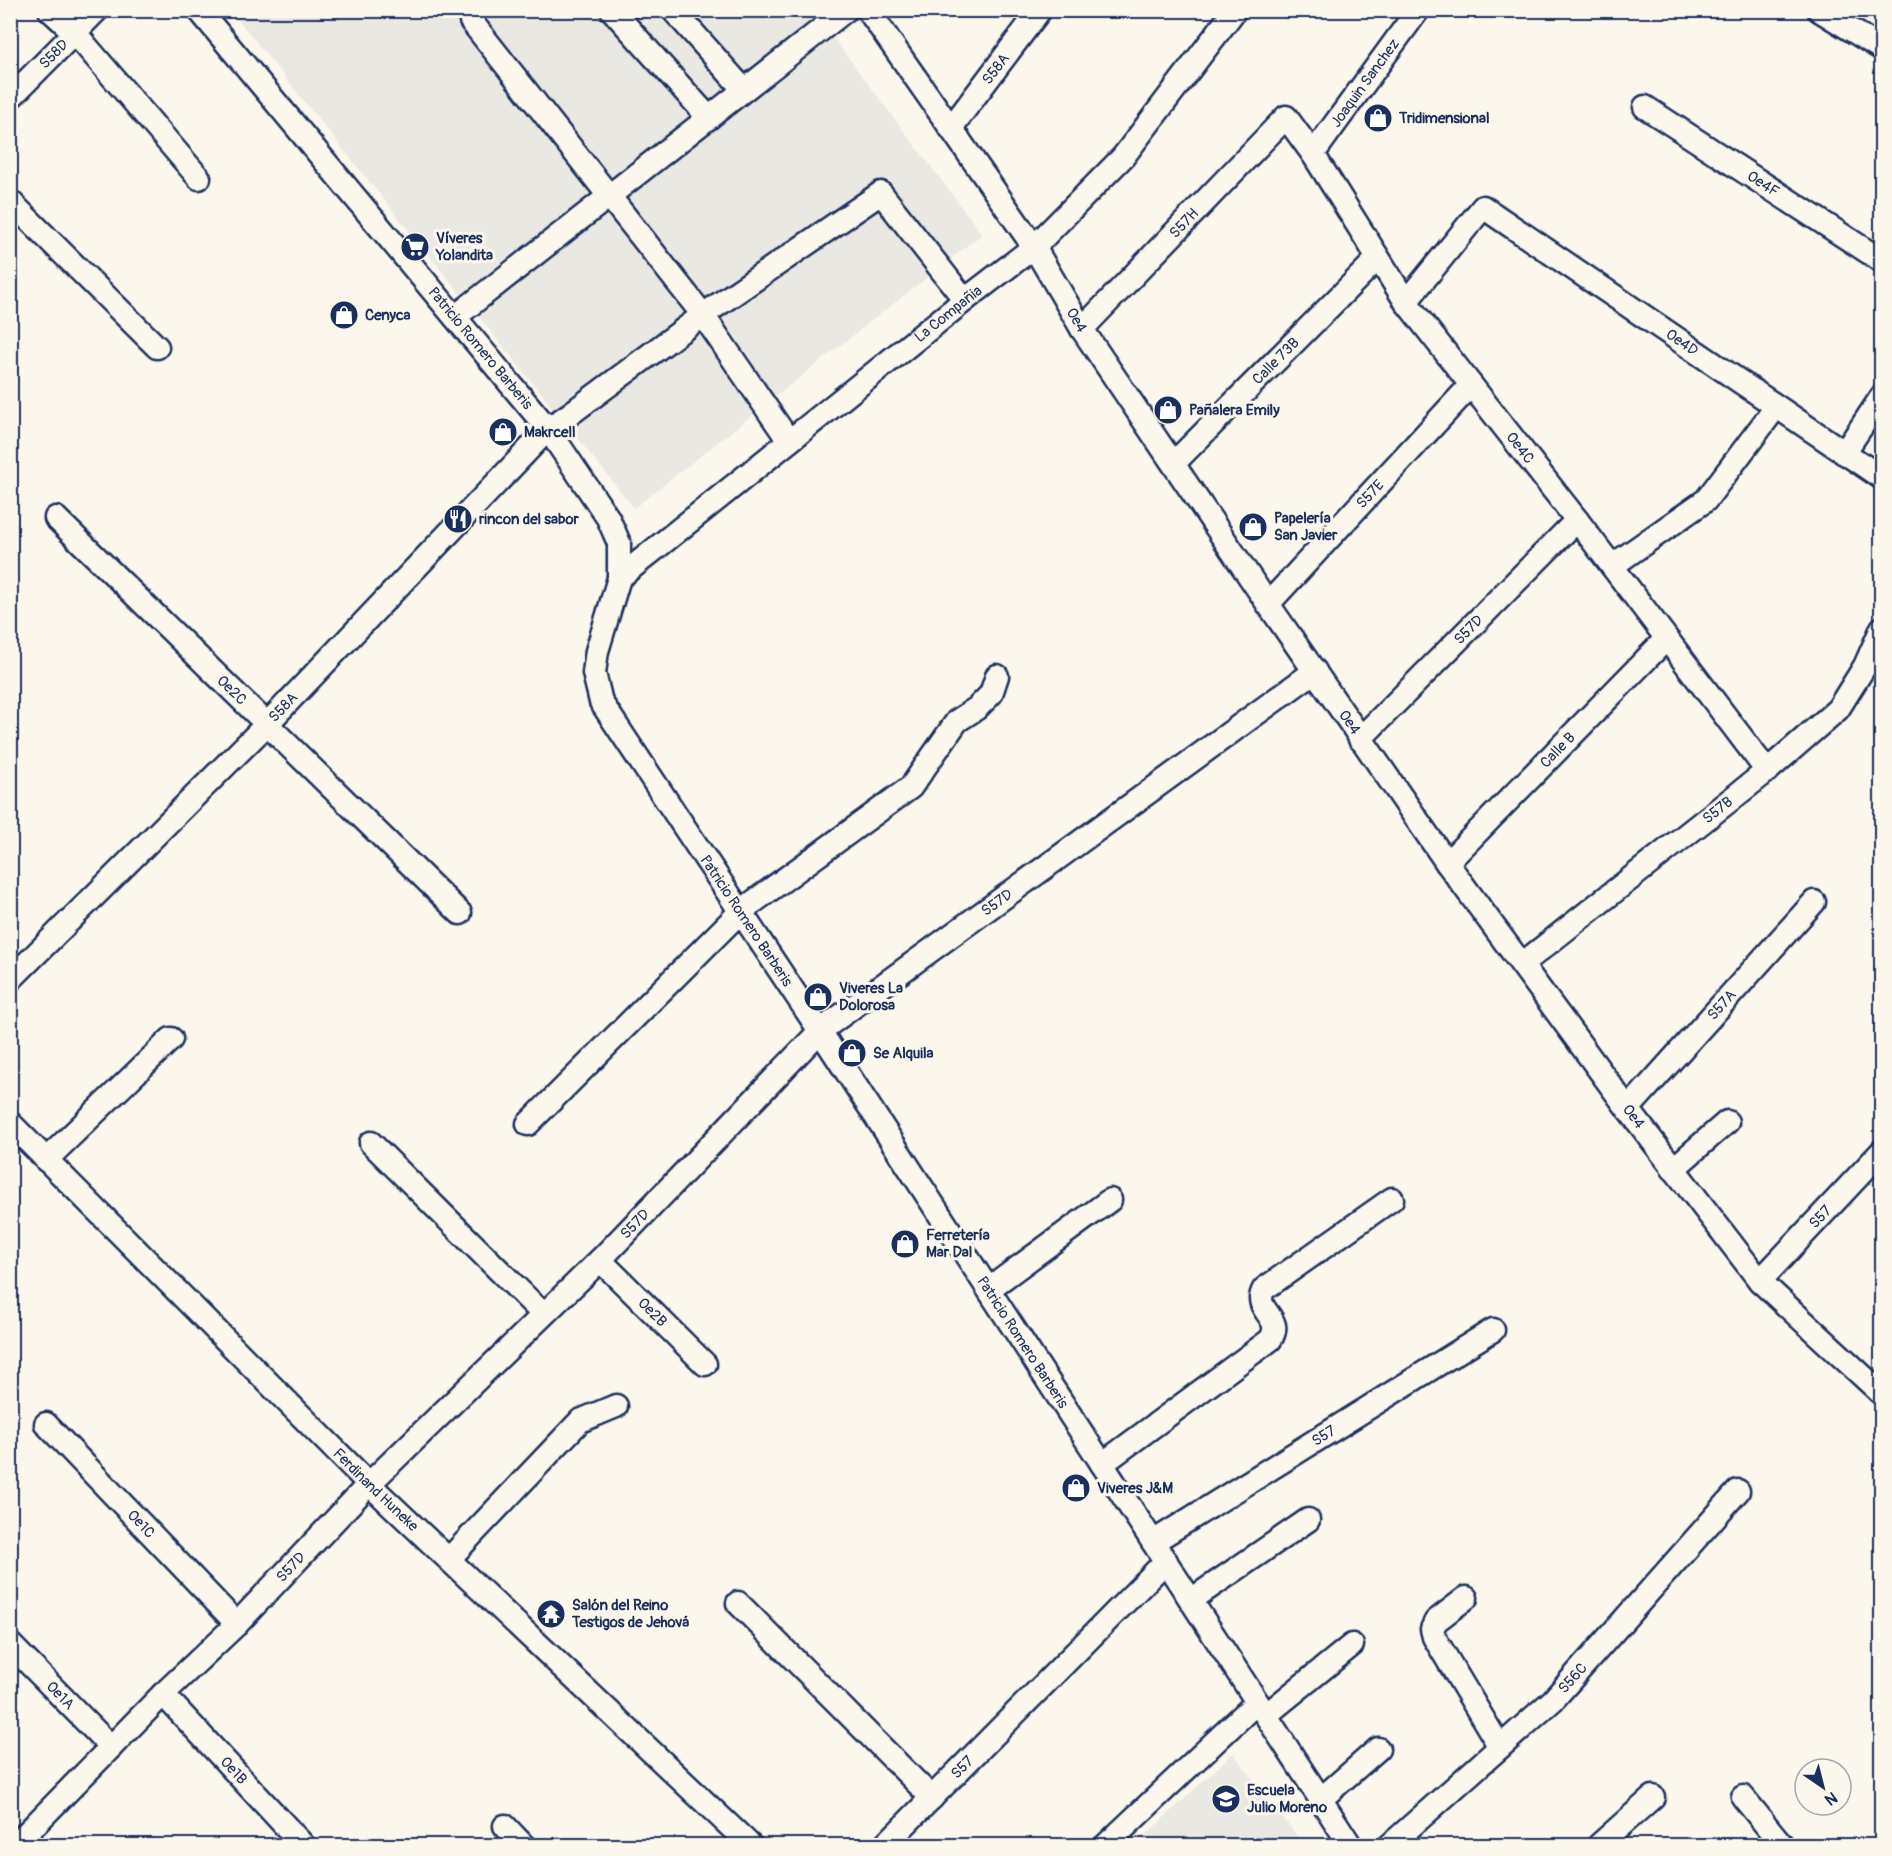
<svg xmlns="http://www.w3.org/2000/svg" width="1892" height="1856" font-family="Pangolin,sans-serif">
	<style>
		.built { fill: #eae8e2 }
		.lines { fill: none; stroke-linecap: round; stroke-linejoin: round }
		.minor-casing { stroke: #1b2f5e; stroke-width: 27 }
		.minor { stroke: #fbf7ec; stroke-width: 22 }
		.labels { text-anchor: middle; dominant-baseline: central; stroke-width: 6; stroke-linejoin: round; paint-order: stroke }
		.street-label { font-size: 15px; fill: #1b2f5e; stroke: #fbf7ec }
		.poi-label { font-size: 15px; font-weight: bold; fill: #1b2f5e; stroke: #fbf7ec; text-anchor: start }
	</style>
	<rect width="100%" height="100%" fill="#fbf7ec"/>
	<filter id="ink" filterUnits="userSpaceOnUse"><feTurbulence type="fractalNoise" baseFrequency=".0167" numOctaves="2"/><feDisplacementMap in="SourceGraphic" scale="12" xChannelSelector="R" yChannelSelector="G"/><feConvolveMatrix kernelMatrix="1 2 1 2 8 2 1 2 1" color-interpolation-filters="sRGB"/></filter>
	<g filter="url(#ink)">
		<path class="built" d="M231,11H813L982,234L634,508Z
			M1233,1753L1304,1845H1135Z"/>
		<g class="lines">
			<g class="minor-casing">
				<g id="minor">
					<path d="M50,10L75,33L199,178"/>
					<path id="s1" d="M199,10L548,429L608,518L619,543V578L597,651L594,673L601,702L820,1031L1351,1846"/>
					<path d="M612,10L709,118"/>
					<path d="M673,10L744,90"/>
					<path id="s2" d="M868,10L1034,247L1082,329L1268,604L1447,863L1628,1109L1760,1281L1882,1394"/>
					<path d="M1819,10L1882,49"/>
					<path d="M471,21L703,315L789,441"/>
					<path id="s3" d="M10,98L97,10"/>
					<path id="s4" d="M1645,107L1882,261"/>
					<path id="s5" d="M951,128L1040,10"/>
					<path id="s6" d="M1313,154L1418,10"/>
					<path d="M10,201L157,347"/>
					<path id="s7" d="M1406,302L1483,207L1882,478"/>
					<path d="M455,317L846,10"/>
					<path id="s8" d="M1082,329L1286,117L1313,154L1406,302L1577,520L1767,771"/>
					<path d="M1844,453L1882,396"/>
					<path id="s9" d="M1174,463L1377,259"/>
					<path id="s10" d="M56,518L460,913"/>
					<path d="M1612,566L1706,500L1776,407"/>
					<path id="s11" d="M619,578L965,300L1034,247L1123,157L1235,10"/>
					<path id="s12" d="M1268,604L1471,385"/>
					<path id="s13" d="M1360,739L1577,520"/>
					<path id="s14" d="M1447,863L1666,639"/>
					<path id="s15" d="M1522,964L1767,771L1838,709L1865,666L1882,628"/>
					<path id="s16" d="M10,980L267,724L548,429L570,414L703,315L881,193L965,300"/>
					<path id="s17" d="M1628,1109L1814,902"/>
					<path id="s18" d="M10,1123L369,1484L751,1846"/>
					<path d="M528,1124L741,911L911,787L957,721L977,708L991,694L997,676"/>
					<path d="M371,1143L543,1314"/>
					<path d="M46,1160L171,1039"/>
					<path d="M1673,1169L1727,1122"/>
					<path id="s19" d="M600,1260L705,1364"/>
					<path id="s20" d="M1760,1281L1882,1151"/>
					<path d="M989,1289L1110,1200"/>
					<path id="s21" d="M46,1424L237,1624"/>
					<path d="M1102,1464L1270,1340C1286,1317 1251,1311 1264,1289L1392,1199"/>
					<path id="s22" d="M1153,1542L1493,1330"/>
					<path d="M449,1559L580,1421L616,1406"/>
					<path d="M1466,1598L1436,1621L1432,1629L1434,1637L1500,1747"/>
					<path d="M1191,1600L1308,1520"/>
					<path d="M738,1603L932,1798"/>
					<path id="s23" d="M10,1644L111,1747"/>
					<path id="s24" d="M163,1694L304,1846"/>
					<path d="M1266,1715L1352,1645"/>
					<path d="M1743,1797L1783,1846"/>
					<path d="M1321,1799L1378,1749"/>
					<path d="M505,1826L524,1846"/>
					<path id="s25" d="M14,1846L163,1694L237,1624L369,1484L600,1260L820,1031L1315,671"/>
					<path id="s26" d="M884,1846L1166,1561"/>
					<path d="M1105,1846L1257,1702"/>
					<path id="s27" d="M1389,1846L1553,1700L1738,1491"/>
					<path d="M1598,1846L1653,1797"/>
				</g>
			</g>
			<use href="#minor" class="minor"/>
		</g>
	</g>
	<defs>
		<g id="shop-disc" transform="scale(1.5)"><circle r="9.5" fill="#1b2f5e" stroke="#fbf7ec"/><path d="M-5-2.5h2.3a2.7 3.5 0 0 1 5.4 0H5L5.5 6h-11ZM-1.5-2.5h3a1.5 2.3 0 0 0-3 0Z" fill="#fff"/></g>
		<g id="supermarket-disc" transform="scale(1.5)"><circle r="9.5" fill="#1b2f5e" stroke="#fbf7ec"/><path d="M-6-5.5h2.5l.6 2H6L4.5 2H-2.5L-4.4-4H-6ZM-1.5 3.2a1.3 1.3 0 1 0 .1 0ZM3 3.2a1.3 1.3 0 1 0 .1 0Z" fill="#fff"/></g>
		<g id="restaurant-disc" transform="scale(1.5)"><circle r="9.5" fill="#1b2f5e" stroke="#fbf7ec"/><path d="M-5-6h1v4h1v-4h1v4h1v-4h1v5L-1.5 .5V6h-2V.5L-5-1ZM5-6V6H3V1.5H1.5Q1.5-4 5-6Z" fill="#fff"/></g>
		<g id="temple-disc" transform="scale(1.5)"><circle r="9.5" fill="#1b2f5e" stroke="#fbf7ec"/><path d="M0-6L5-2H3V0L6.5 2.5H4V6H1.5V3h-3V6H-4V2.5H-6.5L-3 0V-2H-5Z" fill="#fff"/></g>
		<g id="school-disc" transform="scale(1.5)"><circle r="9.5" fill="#1b2f5e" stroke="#fbf7ec"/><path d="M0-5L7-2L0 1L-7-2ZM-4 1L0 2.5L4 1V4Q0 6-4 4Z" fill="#fff"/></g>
	</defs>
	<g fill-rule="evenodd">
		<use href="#shop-disc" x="1378" y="118"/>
		<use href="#supermarket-disc" x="415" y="247"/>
		<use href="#shop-disc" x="344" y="315"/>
		<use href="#shop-disc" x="1168" y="410"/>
		<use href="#shop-disc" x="503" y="432"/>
		<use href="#restaurant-disc" x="458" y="519"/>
		<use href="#shop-disc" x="1253" y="527"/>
		<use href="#shop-disc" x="818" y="997"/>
		<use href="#shop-disc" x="852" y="1053"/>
		<use href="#shop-disc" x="905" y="1244"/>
		<use href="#shop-disc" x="1076" y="1488"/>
		<use href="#temple-disc" x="551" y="1614"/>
		<use href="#school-disc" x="1226" y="1799"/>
	</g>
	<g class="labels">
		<g class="street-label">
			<text stroke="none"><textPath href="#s3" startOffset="62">S58D</textPath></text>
			<text stroke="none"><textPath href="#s5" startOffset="74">S58A</textPath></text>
			<text stroke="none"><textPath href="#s6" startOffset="88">Joaquin Sanchez</textPath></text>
			<text stroke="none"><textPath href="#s4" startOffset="141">Oe4F</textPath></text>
			<text stroke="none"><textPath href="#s8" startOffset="147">S57H</textPath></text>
			<text stroke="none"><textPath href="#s11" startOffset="422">La Compañia</textPath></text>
			<text stroke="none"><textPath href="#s2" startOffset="374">Oe4</textPath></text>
			<text stroke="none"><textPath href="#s7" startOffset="363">Oe4D</textPath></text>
			<text stroke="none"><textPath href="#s1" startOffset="440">Patricio Romero Barberis</textPath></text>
			<text stroke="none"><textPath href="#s9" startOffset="144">Calle 73B</textPath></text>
			<text stroke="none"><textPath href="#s8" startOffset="700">Oe4C</textPath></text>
			<text stroke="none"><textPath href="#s12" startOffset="150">S57E</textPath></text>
			<text stroke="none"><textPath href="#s13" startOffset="154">S57D</textPath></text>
			<text stroke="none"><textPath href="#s10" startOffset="246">Oe2C</textPath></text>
			<text stroke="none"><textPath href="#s16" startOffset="386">S58A</textPath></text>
			<text stroke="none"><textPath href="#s2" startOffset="860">Oe4</textPath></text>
			<text stroke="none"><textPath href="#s14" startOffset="158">Calle B</textPath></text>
			<text stroke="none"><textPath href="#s15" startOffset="249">S57B</textPath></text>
			<text stroke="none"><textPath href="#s25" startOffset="1365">S57D</textPath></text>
			<text stroke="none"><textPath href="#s1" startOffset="1106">Patricio Romero Barberis</textPath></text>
			<text stroke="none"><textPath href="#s17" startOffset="140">S57A</textPath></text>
			<text stroke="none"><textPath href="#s2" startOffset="1346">Oe4</textPath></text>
			<text stroke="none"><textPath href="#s20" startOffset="88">S57</textPath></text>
			<text stroke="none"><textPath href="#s25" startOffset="879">S57D</textPath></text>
			<text stroke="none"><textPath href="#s19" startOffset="74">Oe2B</textPath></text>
			<text stroke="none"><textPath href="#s1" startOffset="1610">Patricio Romero Barberis</textPath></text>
			<text stroke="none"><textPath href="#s22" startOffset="201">S57</textPath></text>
			<text stroke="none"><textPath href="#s18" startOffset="518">Ferdinand Huneke</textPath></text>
			<text stroke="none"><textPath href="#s21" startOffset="138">Oe1C</textPath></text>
			<text stroke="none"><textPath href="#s25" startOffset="393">S57D</textPath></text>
			<text stroke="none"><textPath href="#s27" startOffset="249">S56C</textPath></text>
			<text stroke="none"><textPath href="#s23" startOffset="72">Oe1A</textPath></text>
			<text stroke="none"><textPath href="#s26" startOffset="111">S57</textPath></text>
			<text stroke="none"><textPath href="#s24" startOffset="104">Oe1B</textPath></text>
		</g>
		<g class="poi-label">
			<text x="1399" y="118">Tridimensional</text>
			<text x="436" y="238">Víveres<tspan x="436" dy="17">Yolandita</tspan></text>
			<text x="365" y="315">Cenyca</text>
			<text x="1189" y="410">Pañalera Emily</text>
			<text x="524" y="432">Makrcell</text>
			<text x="1274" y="518">Papelería<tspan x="1274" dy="17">San Javier</tspan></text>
			<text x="479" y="519">rincon del sabor</text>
			<text x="839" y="988">Viveres La<tspan x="839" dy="17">Dolorosa</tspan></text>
			<text x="873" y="1053">Se Alquila</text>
			<text x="926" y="1235">Ferretería<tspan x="926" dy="17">Mar Dal</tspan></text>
			<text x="1097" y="1488">Viveres J&amp;M</text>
			<text x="572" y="1605">Salón del Reino<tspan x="572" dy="17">Testigos de Jehová</tspan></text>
			<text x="1247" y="1790">Escuela<tspan x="1247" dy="17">Julio Moreno</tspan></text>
		</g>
	</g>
	<rect width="1892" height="1856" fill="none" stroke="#fbf7ec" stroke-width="36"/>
	<rect x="18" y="18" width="1856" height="1820" fill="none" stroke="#1b2f5e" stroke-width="2" filter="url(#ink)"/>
	<g transform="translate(1823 1787) rotate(145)"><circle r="28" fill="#fbf7ec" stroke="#a1a7b3" stroke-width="1.5"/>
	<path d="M0-4.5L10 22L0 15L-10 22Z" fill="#1b2f5e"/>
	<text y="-9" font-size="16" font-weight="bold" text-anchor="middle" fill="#1b2f5e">N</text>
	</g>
</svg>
